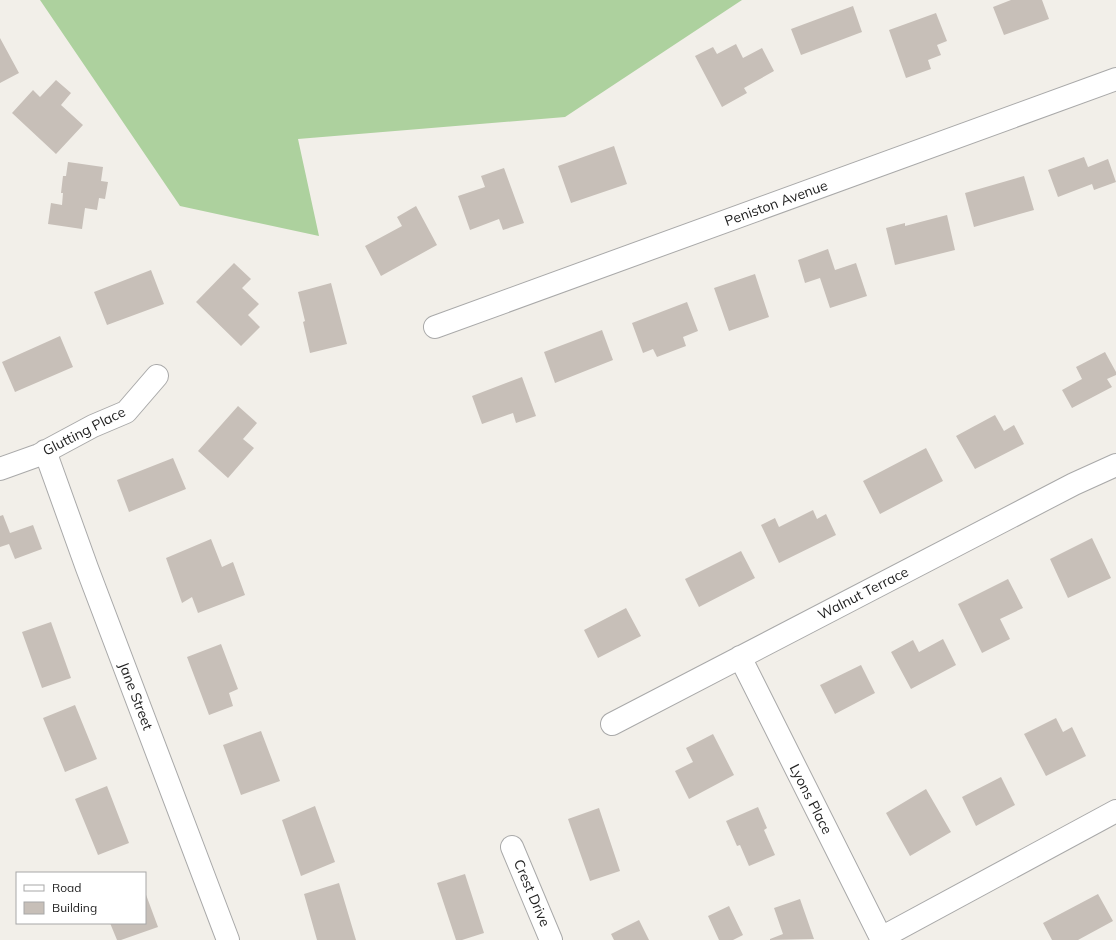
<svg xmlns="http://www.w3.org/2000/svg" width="1116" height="940" font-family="Mulish,sans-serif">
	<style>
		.forest { fill: #add19e }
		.building { fill: #c7bfb8 }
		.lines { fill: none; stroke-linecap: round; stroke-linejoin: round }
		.minor-casing { stroke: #a9a9a9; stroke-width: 24 }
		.minor { stroke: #fff; stroke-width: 22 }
		.labels { text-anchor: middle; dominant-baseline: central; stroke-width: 4; stroke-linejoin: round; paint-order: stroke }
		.street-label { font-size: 14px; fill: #222; stroke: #fff }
	</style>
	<rect width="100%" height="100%" fill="#f2efe9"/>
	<path class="forest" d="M40,0H742L565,117L298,139L319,236L180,206Z"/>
	<path class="building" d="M1011,0H1042L1049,19L1004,35L993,7Z
		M853,6L862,32L801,55L791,29Z
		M936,13L947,41L937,45L941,55L928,60L931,69L906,78L889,30Z
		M0,38L19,73L0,83Z
		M736,44L743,58L762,48L774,71L744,88L747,93L722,107L695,56L713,47L717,54Z
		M56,80L71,93L61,105L83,125L56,154L12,113L33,90L40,97Z
		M614,146L627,184L571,203L558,166Z
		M1084,157L1088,167L1108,159L1116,182L1094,190L1092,184L1058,197L1048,170Z
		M68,162L103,167L101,181L108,182L105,199L99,198L97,210L85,208L82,229L48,224L51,203L62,205L63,193H61L63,176H66Z
		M504,168L524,223L503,230L499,219L470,230L458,196L485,187L481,176Z
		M1024,176L1034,210L974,227L965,193Z
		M416,206L437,245L381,276L365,246L402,226L397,217Z
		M947,215L955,250L895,265L886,228L905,223V226Z
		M828,249L835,270L856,263L867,296L830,308L820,278L805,283L798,260Z
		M234,263L251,279L242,288L259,304L248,315L260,327L241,346L196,302Z
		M151,270L164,304L107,325L94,292Z
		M755,274L769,317L729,331L714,288Z
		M331,283L347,344L310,353L303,322L305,321L298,292Z
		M687,302L698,331L683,337L686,346L657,357L653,349L643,353L632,323Z
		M602,330L613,360L555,383L544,352Z
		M60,336L73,367L15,392L2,362Z
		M1105,352L1116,372V375L1107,379L1112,387L1072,408L1062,390L1082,379L1076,367Z
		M522,377L536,416L516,423L513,413L482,424L472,396Z
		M238,406L257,423L243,439L254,448L228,478L198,451Z
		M995,415L1004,431L1014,425L1024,444L975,469L956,436Z
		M926,448L943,481L880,514L863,481Z
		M173,458L186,489L129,512L117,480Z
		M813,510L817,519L826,514L836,535L779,563L761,525L775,518L779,527Z
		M3,515L10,533L33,525L42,549L15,559L9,544L0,547V516Z
		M1092,538L1111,578L1068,598L1050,559Z
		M211,539L222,567L233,562L245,595L198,613L192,597L182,603L166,558Z
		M741,551L755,578L699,607L685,579Z
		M1008,579L1023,608L1000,619L1010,639L982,653L958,604Z
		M626,608L641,636L598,658L584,630Z
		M51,622L71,678L42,688L22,632Z
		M943,639L956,665L911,689L891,652L913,640L919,652Z
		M221,644L238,689L229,693L233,706L209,715L187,657Z
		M861,665L875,693L835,714L820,685Z
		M75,705L97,759L65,772L43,718Z
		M1056,718L1063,732L1072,727L1086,756L1046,776L1024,734Z
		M261,731L280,781L241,795L223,745Z
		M713,734L734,775L689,799L675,771L693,762L686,748Z
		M1001,777L1015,805L976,826L962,797Z
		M107,786L129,843L98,855L75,799Z
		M926,789L951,832L910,856L886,813Z
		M315,806L335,862L301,876L282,820Z
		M758,807L767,828L764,830L775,855L749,866L740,845L737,846L726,821Z
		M599,808L620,871L590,881L568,819Z
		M465,874L484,933L462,940H456L437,883Z
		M339,883L356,940H317L304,894Z
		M145,892L158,927L121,940H117L110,923H145Z
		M1098,894L1113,921L1078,940H1052L1043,923Z
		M800,899L814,939L770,940V939L783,934L774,908Z
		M729,906L743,935L733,940H719L708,916Z
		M639,920L649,940H614L611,934Z"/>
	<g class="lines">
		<g class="minor-casing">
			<path id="minor" d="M435,327L1116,79
				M45,451L87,568L228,940
				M0,469L39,455L93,426L126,412L157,376
				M740,657L882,940
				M612,724L1074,484L1116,465
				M512,847L551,940
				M881,938L1116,811"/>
		</g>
		<use href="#minor" class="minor"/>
	</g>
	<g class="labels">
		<g class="street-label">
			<text transform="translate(776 203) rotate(-20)">Peniston Avenue</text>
			<text transform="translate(84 431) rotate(-27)">Glutting Place</text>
			<text transform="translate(863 593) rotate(-27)">Walnut Terrace</text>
			<text transform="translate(136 696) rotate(69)">Jane Street</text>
			<text transform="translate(811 799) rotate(63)">Lyons Place</text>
			<text transform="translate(532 893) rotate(67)">Crest Drive</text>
		</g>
	</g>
	<rect x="16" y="872" width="130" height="52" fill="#ffffff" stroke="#a7a7a7"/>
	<rect x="24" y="885" width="20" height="6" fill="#ffffff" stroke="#a7a7a7"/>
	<text x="52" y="892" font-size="12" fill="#222222">Road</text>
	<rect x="24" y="902" width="20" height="12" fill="#c7bfb8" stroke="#a7a7a7"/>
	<text x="52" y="912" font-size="12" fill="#222222">Building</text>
</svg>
